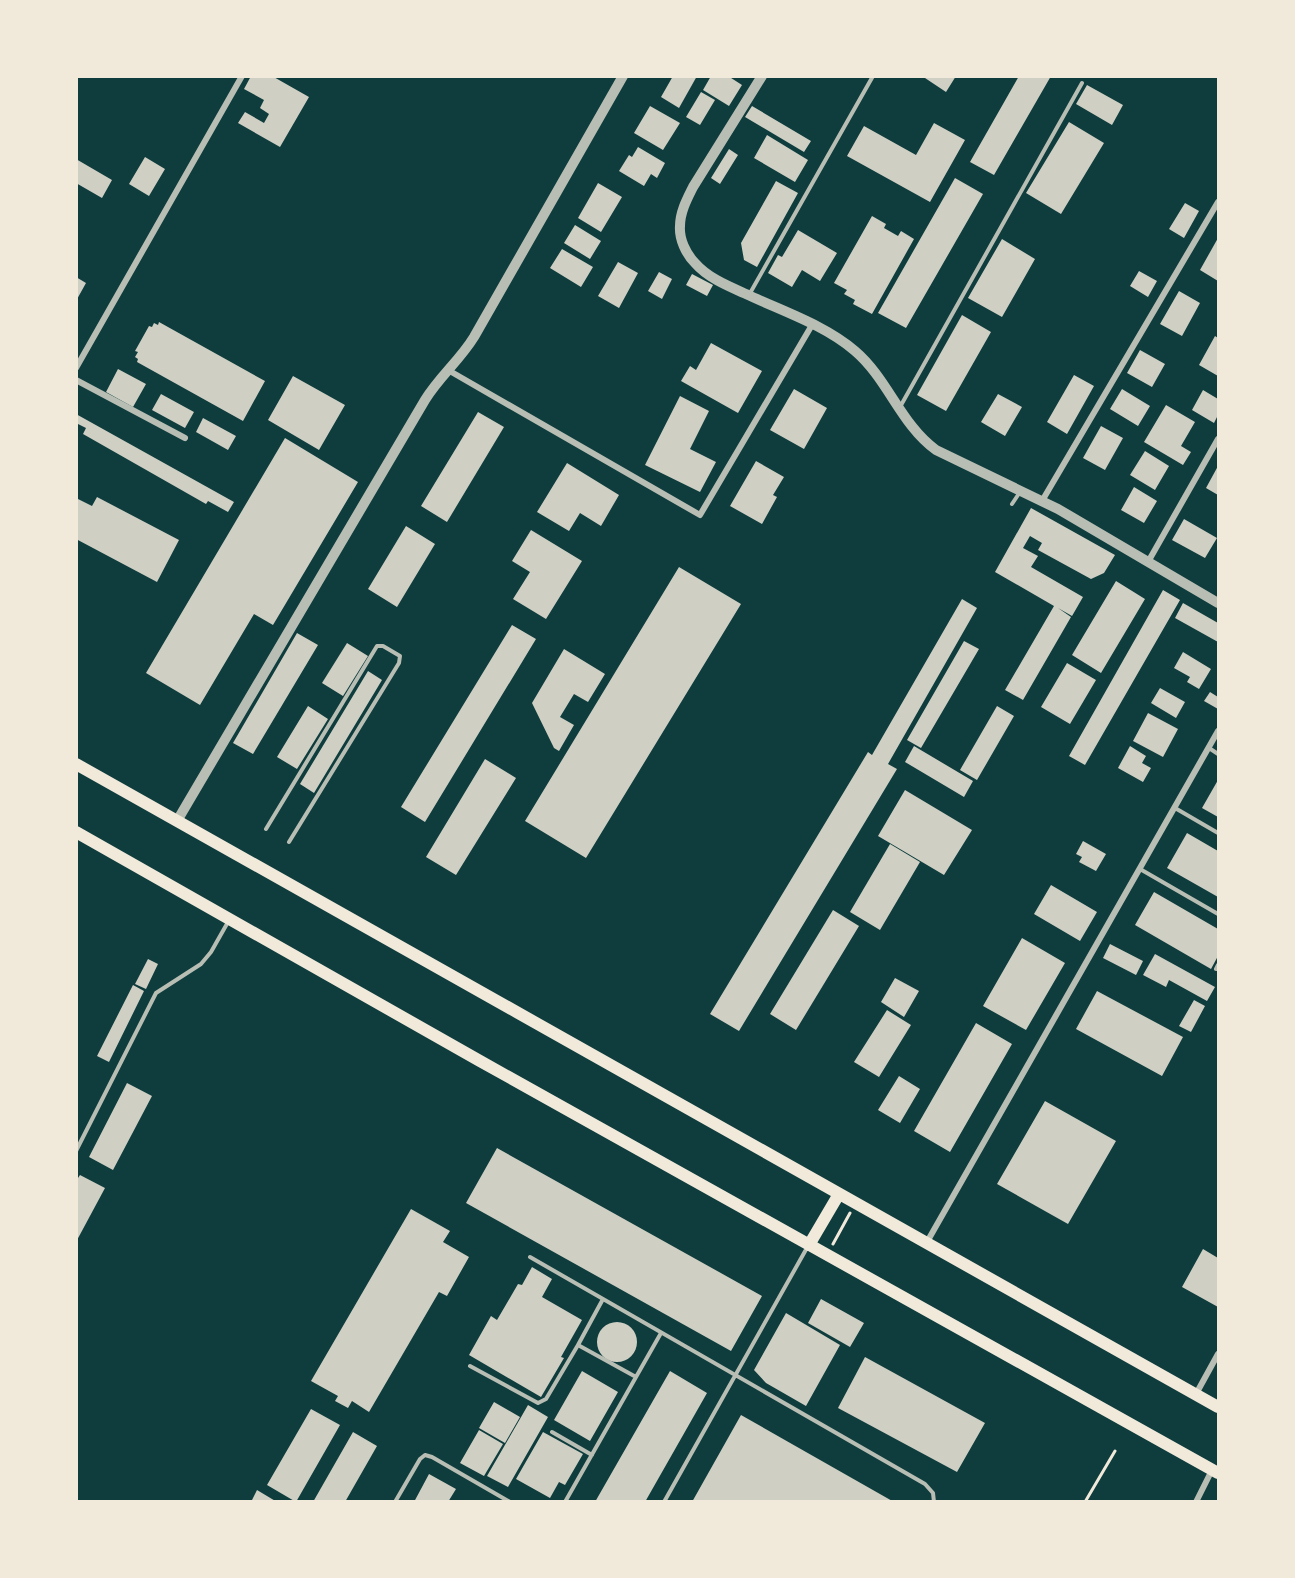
<svg xmlns="http://www.w3.org/2000/svg" width="1295" height="1578" font-family="'Space Grotesk',sans-serif">
	<style>
		.building { fill: #cfcfc3 }
		.lines { fill: none; stroke-linecap: round; stroke-linejoin: round }
		.path { stroke: #f1e9da; stroke-width: 3 }
		.service { stroke: #b8beb3; stroke-width: 4 }
		.minor { stroke: #b8beb3; stroke-width: 6 }
		.tertiary { stroke: #b8beb3; stroke-width: 10 }
		.primary { stroke: #f1e9da; stroke-width: 12 }
	</style>
	<rect width="100%" height="100%" fill="#0f3d3e"/>
	<path class="building" d="M251,76H272L309,97L280,147L238,123L245,112L264,123L269,114L260,108L264,100L244,89Z
		M673,76H697L679,108L661,97Z
		M711,76H728L742,85L729,106L703,90Z
		M922,76H956L946,92Z
		M1019,76H1051L994,175L970,162Z
		M1087,85L1123,105L1112,125L1076,104Z
		M701,92L715,100L700,125L686,117Z
		M650,106L680,123L663,150L634,133Z
		M752,106L811,141L804,152L745,117Z
		M1069,122L1104,143L1061,214L1026,193Z
		M934,123L965,140L930,202L847,156L864,126L916,155Z
		M767,135L808,160L795,182L754,158Z
		M638,147L665,163L657,178L651,174L644,186L619,171L629,155L632,157Z
		M729,149L738,155L720,184L711,178Z
		M145,157L165,169L149,196L129,184Z
		M76,159L112,180L102,198L76,183Z
		M955,178L983,194L906,328L878,313Z
		M776,181L798,193L757,267L744,260L741,243Z
		M598,183L622,197L601,232L578,218Z
		M1185,203L1199,211L1184,238L1169,229Z
		M872,216L886,224L884,228L898,236L901,231L914,239L872,314L853,304L855,300L844,294L847,290L834,283Z
		M575,225L601,241L590,259L564,243Z
		M798,230L837,253L820,281L802,270L792,287L768,273L778,255L782,257Z
		M1218,238V281L1200,270Z
		M1002,239L1035,259L1002,317L968,298Z
		M562,249L593,267L581,287L550,268Z
		M618,262L638,273L619,308L598,296Z
		M1139,271L1157,281L1148,297L1130,286Z
		M659,272L672,279L662,299L648,291Z
		M692,274L713,285L707,296L686,285Z
		M76,277L86,283L76,301Z
		M1179,291L1200,303L1182,336L1160,324Z
		M962,315L991,332L946,411L917,395Z
		M159,322L265,381L243,421L137,362L138,359L135,357L138,352L135,351L149,326L152,327L154,323L158,325Z
		M1215,336L1218,338V376L1199,365Z
		M711,343L762,371L738,413L681,381L690,366L696,370Z
		M1140,350L1165,364L1152,387L1127,373Z
		M118,369L146,384L133,407L106,392Z
		M1074,375L1094,386L1067,434L1047,422Z
		M293,376L345,405L319,450L268,420Z
		M794,389L827,408L804,449L770,430Z
		M1122,389L1150,406L1138,426L1110,409Z
		M1203,390L1218,399V415L1214,423L1192,410Z
		M161,394L194,412L185,428L152,410Z
		M998,394L1022,407L1005,436L981,422Z
		M680,396L709,411L690,449L716,462L700,492L645,465Z
		M1166,405L1195,422L1181,446L1191,452L1183,465L1144,442Z
		M478,412L504,427L447,522L421,506Z
		M76,414L234,502L228,512L208,501L206,504L83,434L86,428L76,423Z
		M203,418L236,436L228,450L196,432Z
		M1101,426L1123,438L1105,470L1083,458Z
		M285,438L358,482L273,625L254,614L200,705L146,673Z
		M1145,451L1169,466L1155,490L1130,475Z
		M756,461L784,477L773,495L777,497L762,524L730,506Z
		M567,463L619,495L601,526L580,513L569,531L537,512Z
		M1218,466V495L1206,488Z
		M1134,487L1157,501L1144,523L1121,510Z
		M97,497L179,540L157,582L76,539V498L92,506Z
		M1031,508L1115,555L1104,573L1091,579L1038,550L1042,543L1030,536L1023,548L1038,556L1031,567L1083,597L1072,616L1058,608L1071,617L1023,700L1005,690L1054,606L995,572Z
		M1184,519L1217,538L1205,558L1172,540Z
		M406,526L435,544L397,607L368,589Z
		M531,530L582,561L546,619L513,599L530,572L512,561Z
		M679,567L741,604L586,858L525,821Z
		M1116,581L1145,599L1101,673L1072,655Z
		M1163,590L1180,600L1085,765L1069,756Z
		M962,599L977,608L888,764L897,769L739,1031L710,1014L868,752L872,755Z
		M1183,603L1218,623V642L1175,618Z
		M512,625L536,639L425,822L401,807Z
		M297,633L318,645L253,754L233,743Z
		M964,641L979,649L921,748L907,740Z
		M347,643L368,656L343,696L322,683Z
		M564,649L605,674L588,702L574,694L560,717L574,725L559,751L554,748L532,703Z
		M1183,652L1211,669L1199,689L1187,682L1190,677L1174,668Z
		M1067,663L1096,680L1070,724L1041,707Z
		M368,671L382,680L314,793L300,784Z
		M1160,688L1185,702L1176,718L1151,703Z
		M1210,692L1218,697V709L1204,701Z
		M308,706L328,719L297,769L277,757Z
		M997,706L1014,716L977,780L960,770Z
		M1148,713L1178,729L1163,757L1133,741Z
		M914,746L973,781L964,797L905,762Z
		M1130,746L1146,756L1142,763L1151,768L1143,782L1118,768Z
		M485,759L516,778L456,875L426,857Z
		M1218,780V817L1202,808Z
		M905,790L972,830L944,875L878,836Z
		M1187,833L1218,851V897L1167,868Z
		M1083,841L1106,854L1096,871L1079,862L1082,857L1076,854Z
		M890,844L920,862L880,930L850,912Z
		M1051,885L1097,912L1080,941L1034,914Z
		M1154,892L1218,929V956L1211,969L1135,925Z
		M833,910L859,926L796,1030L770,1014Z
		M1022,938L1065,963L1026,1030L983,1006Z
		M1110,944L1143,961L1136,975L1103,958Z
		M1155,954L1215,987L1207,1001L1169,980L1166,987L1143,975Z
		M148,959L158,964L146,989L135,984Z
		M895,978L919,991L904,1017L881,1002Z
		M133,985L144,991L109,1062L97,1056Z
		M1097,991L1183,1037L1162,1076L1076,1029Z
		M1194,1000L1205,1006L1191,1032L1179,1026Z
		M887,1010L911,1025L879,1077L854,1062Z
		M976,1023L1012,1044L950,1152L914,1131Z
		M899,1076L920,1089L900,1123L878,1110Z
		M127,1083L152,1096L113,1170L89,1157Z
		M1045,1101L1116,1141L1068,1224L997,1184Z
		M497,1148L762,1296L731,1351L466,1203Z
		M80,1175L105,1188L76,1242V1181Z
		M411,1209L450,1231L443,1242L469,1257L447,1296L439,1292L369,1412L352,1401L348,1408L335,1401L338,1396L311,1381Z
		M1203,1249L1218,1258V1307L1182,1287Z
		M532,1267L552,1279L542,1297L582,1320L561,1357L564,1358L541,1397L469,1355L491,1316L497,1320L518,1284L522,1285Z
		M821,1299L864,1323L850,1347L808,1323Z
		M786,1313L840,1345L806,1406L766,1383L754,1370Z
		M597 1342a20 20 0 1 1 40 0a20 20 0 1 1-40 0Z
		M865,1357L985,1423L957,1472L838,1408Z
		M582,1371L618,1392L590,1441L554,1420Z
		M670,1371L707,1393L645,1502H595Z
		M494,1402L520,1417L505,1443L479,1428Z
		M528,1405L548,1417L508,1487L487,1476Z
		M311,1409L340,1425L296,1502L267,1485Z
		M741,1415L894,1502H692Z
		M479,1430L503,1444L484,1476L460,1463Z
		M353,1432L377,1446L345,1502H313Z
		M543,1432L583,1454L565,1485L559,1482L550,1498L516,1479Z
		M429,1474L456,1489L448,1502H414Z
		M257,1490L277,1502H251Z"/>
	<g class="lines">
		<path class="path" d="M833,1244L850,1213
			M1085,1502L1115,1451"/>
		<path class="service" d="M749,295L873,76
			M900,407L1082,83
			M1012,504L1020,492
			M1209,748L1218,754
			M1175,808L1218,833
			M266,829L377,646H383L400,656L399,663L289,842
			M1140,869L1218,914
			M1216,969L1218,965
			M76,1151L156,993L201,964L211,952L228,922
			M530,1257L925,1484L933,1493L934,1502
			M578,1345L603,1299
			M470,1366L538,1403L546,1399L578,1345L636,1377
			M552,1432L592,1455
			M395,1502L420,1459L425,1455L432,1457L510,1502
			M565,1502L661,1333
			M664,1502L808,1246"/>
		<path class="minor" d="M76,368L242,76
			M448,370L700,515L812,325
			M76,380L185,438
			M1042,501L1218,202
			M1148,562L1218,439
			M927,1242L1218,731
			M1196,1394L1218,1354
			M1196,1502L1212,1470"/>
		<path class="tertiary" d="M762,76L693,187C687,199 680,212 680,226C679,239 686,254 695,263C708,278 728,286 746,294C782,311 825,325 855,351C888,379 901,425 936,450L1058,509L1218,603
			M177,821L425,400C439,377 460,360 474,337L623,76"/>
		<path class="primary" d="M76,764L1218,1407
			M76,832L480,1061L1218,1473
			M809,1245L839,1194"/>
	</g>
	<rect width="1295" height="1578" fill="none" stroke="#f1e9da" stroke-width="156"/>
</svg>
